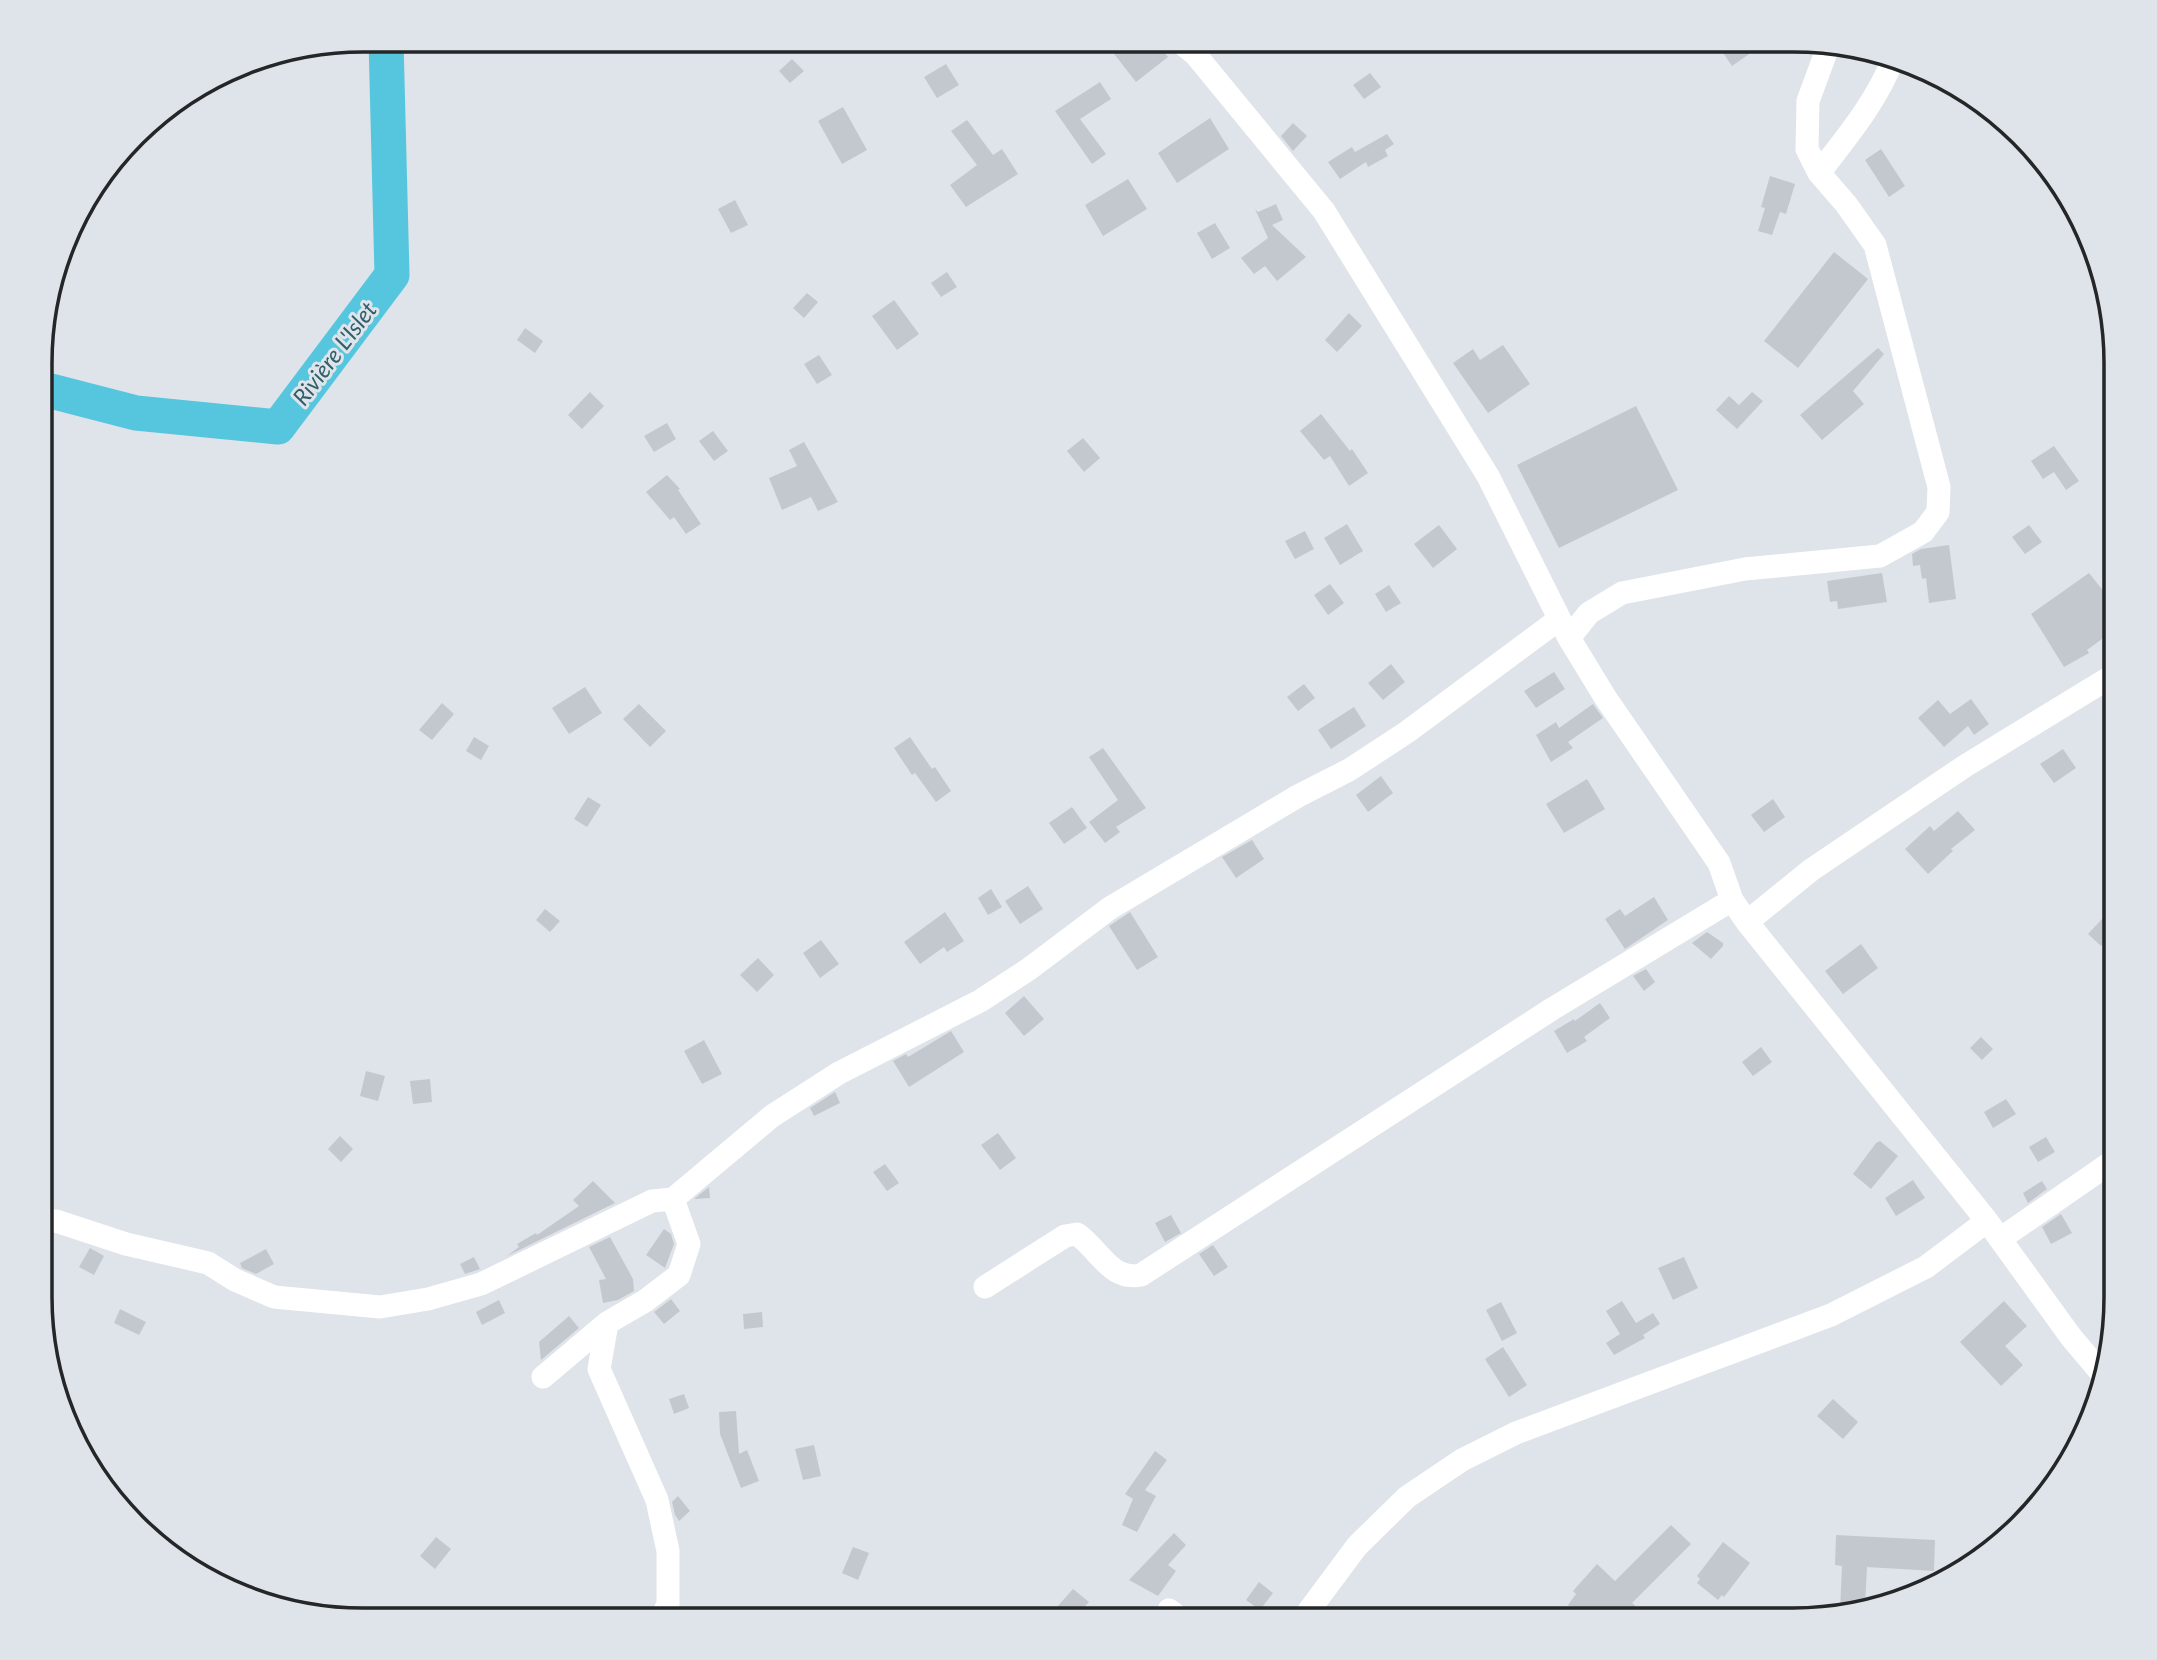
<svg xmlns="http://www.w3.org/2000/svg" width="2157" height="1660" font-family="Lato,sans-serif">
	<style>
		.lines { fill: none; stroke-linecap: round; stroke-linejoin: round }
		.river { stroke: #55c6dd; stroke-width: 35 }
		.building { fill: #c3c8ce }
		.minor { stroke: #fff; stroke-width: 23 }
		.labels { text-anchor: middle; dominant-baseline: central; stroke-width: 6; stroke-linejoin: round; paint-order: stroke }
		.water-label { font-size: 23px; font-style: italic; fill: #2f5f69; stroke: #dfe4ea }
		.rim { fill: none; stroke: #242628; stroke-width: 3.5 }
	</style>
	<rect width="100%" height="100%" fill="#dfe4ea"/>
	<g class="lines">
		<path class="river" d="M43,389L136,413L278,427L392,275L386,40"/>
	</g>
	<path class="building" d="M1104,41H1155L1168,57L1136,82Z
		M1715,41H1744L1752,52L1732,66Z
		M792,59L804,71L790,83L779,71Z
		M946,64L959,85L937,98L924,77Z
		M1370,73L1381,87L1364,99L1353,85Z
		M1100,82L1111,99L1080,119L1106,154L1092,164L1055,111Z
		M843,107L867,150L842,164L818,121Z
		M1210,118L1229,149L1177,183L1158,153Z
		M967,120L993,155L1002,149L1018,174L966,207L950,185L977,165L951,131Z
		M1293,123L1307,136L1293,151L1281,136Z
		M1387,134L1394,144L1385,150L1388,156L1368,167L1366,162L1340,179L1328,162L1352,147L1355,152Z
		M1881,149L1905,186L1889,197L1865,160Z
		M1770,176L1795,184L1786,214L1780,212L1772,235L1758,231L1765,208L1761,207Z
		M1128,179L1147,209L1103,236L1085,205Z
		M735,200L748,225L731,233L718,209Z
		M1276,204L1283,220L1272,225L1306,257L1277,281L1265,266L1254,274L1241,258L1268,238L1255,209L1258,212Z
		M1215,223L1230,248L1212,259L1197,233Z
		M1834,252L1868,279L1798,368L1764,341Z
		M947,272L957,287L941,297L931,283Z
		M807,293L818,302L804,318L793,308Z
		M894,300L919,334L897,350L872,316Z
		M1349,313L1362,326L1337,352L1325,340Z
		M525,328L543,341L535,353L517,340Z
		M1503,345L1530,384L1488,413L1453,363L1473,349L1480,360Z
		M1878,348L1884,354L1853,391L1864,404L1822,440L1800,415Z
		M819,355L832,375L817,384L804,364Z
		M590,392L604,406L582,429L568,415Z
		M1752,392L1763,401L1737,429L1716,410L1729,396L1739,405Z
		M1636,406L1678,490L1559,548L1517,465Z
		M1321,414L1350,451L1352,449L1368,473L1349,486L1330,456L1324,460L1300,431Z
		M667,423L676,439L654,452L644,436Z
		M713,431L728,451L714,461L699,441Z
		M1083,438L1100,458L1084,472L1067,451Z
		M804,442L838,502L818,511L811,497L782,510L769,478L797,466L789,450Z
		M2054,446L2079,481L2066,490L2054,472L2043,479L2031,461Z
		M667,475L680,489L678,490L701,524L686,534L674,517L670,520L646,492Z
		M1347,524L1363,551L1340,565L1324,538Z
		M1439,525L1457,549L1433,568L1414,544Z
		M2029,525L2042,542L2025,554L2012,537Z
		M1305,531L1314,549L1295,559L1285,541Z
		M1949,545L1956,599L1929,603L1926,578L1922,579L1920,565L1913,566L1912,554L1921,549Z
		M1882,573L1887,602L1838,609L1837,601L1830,602L1827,581Z
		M2089,573L2117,608V628L2087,650L2089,653L2064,667L2031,614Z
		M1330,584L1344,603L1328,615L1314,595Z
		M1389,585L1401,603L1386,612L1375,594Z
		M1391,664L1405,682L1383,700L1368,683Z
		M1554,672L1565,689L1536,708L1524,691Z
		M1304,684L1315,698L1298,711L1287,697Z
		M585,687L602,713L569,734L552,708Z
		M1971,699L1989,724L1974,735L1968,726L1944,747L1918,718L1938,700L1950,714Z
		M442,703L454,714L432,740L419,730Z
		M639,704L666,731L650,747L623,719Z
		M1593,704L1603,718L1568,742L1573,748L1551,762L1536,735L1556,722L1559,728Z
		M1354,707L1366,726L1331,749L1318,730Z
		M474,737L489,746L481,760L466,751Z
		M910,737L932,769L935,767L951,791L936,802L915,773L912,775L894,748Z
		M1103,748L1146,808L1116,827L1120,832L1105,843L1089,822L1118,800L1089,757Z
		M2063,749L2076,768L2054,783L2040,764Z
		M1381,776L1393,793L1368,812L1356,795Z
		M1587,779L1605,809L1564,833L1546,804Z
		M588,797L601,805L587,827L574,819Z
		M1773,799L1785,817L1764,832L1751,815Z
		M1072,807L1087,828L1064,844L1049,823Z
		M1958,811L1975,830L1951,849L1953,851L1928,874L1905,849L1930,826L1934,831Z
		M1252,840L1264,859L1236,878L1222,857Z
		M1028,886L1043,909L1020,924L1005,901Z
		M991,889L1002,907L988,915L978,898Z
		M1654,897L1668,920L1625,949L1605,919L1620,909L1625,916Z
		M2116,904V929L2101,946L2088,934Z
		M545,909L560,921L550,932L536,920Z
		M945,912L964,941L947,952L944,947L920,964L904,942Z
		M1130,912L1158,957L1137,970L1109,926Z
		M1707,932L1723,943V946L1711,959L1692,943Z
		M821,940L839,964L820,978L803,953Z
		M1861,944L1878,968L1843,994L1825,971Z
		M758,958L774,975L757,992L740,975Z
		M1646,969L1655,982L1644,991L1633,976Z
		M1024,996L1044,1019L1024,1036L1005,1013Z
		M1600,1003L1610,1018L1584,1037L1587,1041L1567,1053L1554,1031L1574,1019L1575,1021Z
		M951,1031L964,1052L909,1087L893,1061L906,1054L908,1057Z
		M1981,1037L1993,1049L1982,1060L1970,1048Z
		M704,1040L722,1074L702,1084L684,1051Z
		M1761,1047L1772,1062L1753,1076L1742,1062Z
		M366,1071L385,1076L378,1101L360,1096Z
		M430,1079L432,1102L413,1104L410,1081Z
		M835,1092L840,1103L814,1116L810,1108Z
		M2006,1099L2016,1114L1993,1128L1984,1112Z
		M998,1133L1016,1158L1000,1170L981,1145Z
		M340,1136L353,1149L341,1162L328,1149Z
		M2046,1137L2055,1152L2038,1162L2029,1147Z
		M1880,1141L1898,1156L1871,1189L1853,1174L1876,1143Z
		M885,1164L899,1183L887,1191L873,1172Z
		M1913,1180L1925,1198L1896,1216L1885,1198Z
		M593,1181L615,1203L507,1256L519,1247L517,1244L536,1233L537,1235L579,1206L573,1200Z
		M2042,1181L2047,1189L2028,1203L2023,1193Z
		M709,1187L710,1198L694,1199Z
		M2061,1214L2072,1233L2051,1244L2042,1227Z
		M1171,1215L1181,1233L1165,1242L1155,1223Z
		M664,1229L671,1234L674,1244L665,1268L646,1255Z
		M610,1237L633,1279L634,1291L618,1300L603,1303L599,1280L606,1279L589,1247Z
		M1213,1245L1228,1267L1214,1276L1199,1254Z
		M90,1248L104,1256L94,1275L79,1267Z
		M266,1249L274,1264L256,1274L242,1268L240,1263Z
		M474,1257L480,1269L465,1274L460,1264Z
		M1684,1257L1698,1288L1673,1300L1658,1268Z
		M671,1299L680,1311L664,1324L654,1312Z
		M499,1300L505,1313L482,1325L476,1312Z
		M1622,1301L1636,1323L1653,1313L1660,1324L1643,1335L1645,1338L1614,1355L1606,1343L1620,1334L1606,1311Z
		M2004,1301L2027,1326L2005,1346L2023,1365L2001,1386L1960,1342Z
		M1501,1302L1517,1333L1502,1341L1486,1310Z
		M120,1309L146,1322L139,1335L114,1323Z
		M762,1312L763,1327L744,1329L743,1314Z
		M569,1316L579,1328L541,1360L539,1342Z
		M1503,1347L1527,1385L1509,1397L1485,1359Z
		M684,1394L689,1408L674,1414L669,1399Z
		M1833,1399L1858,1422L1843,1439L1817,1416Z
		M736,1411L739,1454L747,1450L759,1481L741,1488L720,1434L719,1412Z
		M814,1445L821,1476L803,1480L795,1449Z
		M1155,1451L1167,1460L1145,1490L1156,1496L1137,1532L1122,1525L1133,1499L1125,1494Z
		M678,1496L690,1511L679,1521L675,1515L672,1502Z
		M1671,1525L1691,1544L1632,1603L1652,1620H1588L1568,1605L1576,1594L1573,1591L1597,1564L1615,1581Z
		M1174,1533L1186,1545L1168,1565L1176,1571L1158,1596L1129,1580Z
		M1836,1535L1935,1540L1934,1571L1867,1567L1865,1605L1840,1611L1842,1566L1835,1565Z
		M436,1537L451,1549L435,1569L420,1556Z
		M1723,1542L1750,1563L1724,1597L1722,1595L1718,1600L1697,1583L1700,1579L1697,1576Z
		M853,1547L869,1553L858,1580L842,1573Z
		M1259,1582L1273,1593L1260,1610L1246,1600Z
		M1073,1589L1089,1602L1073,1619H1068L1057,1607Z"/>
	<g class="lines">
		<path class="minor" d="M1179,41L1195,54L1324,211L1488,476L1569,638L1605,697L1719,863L1732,900L1747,922L1987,1221L2071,1337L2103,1375
			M1819,173C1846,138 1877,101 1893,59
			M1569,638L1589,613L1622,593L1745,569L1880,556L1923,532L1938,512L1939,487L1875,245L1846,204L1819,173L1807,149L1808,101L1829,44
			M1747,922L1811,870L1965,766L2117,673
			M56,1221L126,1244L208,1263L235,1280L274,1297L380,1307L428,1299L481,1284L652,1201L673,1199
			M2000,1239L2116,1159
			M985,1287L1065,1236L1077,1234C1100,1250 1110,1281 1141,1275L1552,1009L1732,900
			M607,1323L599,1369L657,1500L668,1551V1604L661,1619
			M543,1377L607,1323L645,1301L679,1275L689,1244L673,1199L772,1116L839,1073L980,1001L1029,969L1110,908L1298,796L1349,770L1407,732L1558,620
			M1169,1610L1181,1619
			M1302,1620L1357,1546L1407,1497L1462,1460L1516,1433L1831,1315L1926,1267L1987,1221"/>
	</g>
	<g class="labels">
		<g class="water-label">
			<text transform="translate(334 353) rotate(-53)">Rivière L'Islet</text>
		</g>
	</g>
	<path d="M0 0H2157V1660H0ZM363 52H1793A311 311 0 0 1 2104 363V1297A311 311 0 0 1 1793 1608H363A311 311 0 0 1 52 1297V363A311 311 0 0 1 363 52Z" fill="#dfe4ea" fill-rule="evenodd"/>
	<path class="rim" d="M363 52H1793A311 311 0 0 1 2104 363V1297A311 311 0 0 1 1793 1608H363A311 311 0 0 1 52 1297V363A311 311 0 0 1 363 52Z"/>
</svg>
